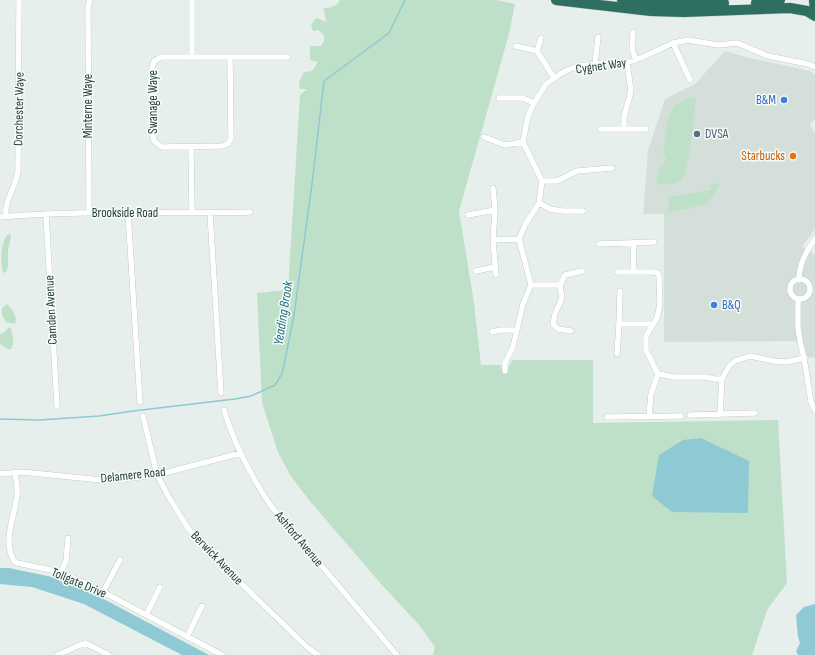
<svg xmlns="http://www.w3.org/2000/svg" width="815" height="655" font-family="'Sofia Sans Condensed',sans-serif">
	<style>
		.built { fill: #d4dfda }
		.green { fill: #bfe0c8 }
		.water { fill: #8ec9d4 }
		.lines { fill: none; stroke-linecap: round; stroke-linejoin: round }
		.stream { stroke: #8ec9d4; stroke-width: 1.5 }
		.street-casing { stroke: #a8b8b2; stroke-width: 6 }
		.highway-casing { stroke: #c2cac8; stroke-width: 11 }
		.street { stroke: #fff; stroke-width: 5.5 }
		.highway { stroke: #2f6f62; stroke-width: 10 }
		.shop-dot { fill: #3f7fe0; stroke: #f7fbf9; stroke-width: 1.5 }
		.service-dot { fill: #5c6f8a; stroke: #f7fbf9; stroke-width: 1.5 }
		.food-dot { fill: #e8710a; stroke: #f7fbf9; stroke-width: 1.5 }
		.labels { text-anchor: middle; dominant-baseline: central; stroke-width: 3; stroke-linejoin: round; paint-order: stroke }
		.street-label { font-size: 13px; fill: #24423a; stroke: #f7fbf9 }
		.shop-label { font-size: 13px; fill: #366cbe; stroke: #f7fbf9; text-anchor: end }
		.service-label { font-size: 13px; fill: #4e5e75; stroke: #f7fbf9; text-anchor: start }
		.food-label { font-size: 13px; fill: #c56008; stroke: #f7fbf9; text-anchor: end }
		.water-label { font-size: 14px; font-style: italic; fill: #1c6f80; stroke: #f7fbf9 }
	</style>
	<rect width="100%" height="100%" fill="#e6efeb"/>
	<path class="built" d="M725,51L750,58L810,71L815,75V118L810,125L815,134V229L802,247L815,255V357L809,358L795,341L664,342V214H643L648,150L665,99L695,84Z"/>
	<path class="green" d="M339,0H497L515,4L509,34L459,211L474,303L481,365H501L502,371L508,372V368L512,360H593V423L778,420L787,583L767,610L752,655H433L435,647L420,626L382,585L309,500L290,475L278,452L262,403L257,293L288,290L300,95L307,89H300L299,82L304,72L312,71L318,62L310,60V46H321L324,41V35L318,30L313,31L311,25L316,18L327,22L325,17L324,8C331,8 336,6 340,1Z
		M696,97C695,111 689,170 682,179C678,185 663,186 657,183L656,180L660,165H664L666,157L663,156C665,140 665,118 675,106C680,100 689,98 696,97Z
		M717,183L720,185L707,204L668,213L669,197L710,190V185Z
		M10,233L11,237L8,250V267L6,272L3,273C0,264 0,239 10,233Z
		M7,304C12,309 18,317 15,324L6,322L2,315V308Z
		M10,327C13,333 15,344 11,349H8L0,344V334L5,332L8,328Z"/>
	<path class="water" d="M701,438L749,461L748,513L672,512L652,496L659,455L683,440Z
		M0,568H9L57,578L96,595L209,655H182L84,604L32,587L0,584Z
		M815,604V655H798L796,651L800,643L798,637L796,615L804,607Z"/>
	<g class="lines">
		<path class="stream" d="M0,419L39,420L99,416L133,411L235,399L251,396L275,385L282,374L284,365L294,315L312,184L324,81L389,33L405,0"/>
		<g class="street-casing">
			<path id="street" d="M633,32L632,49L636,60
				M541,38L537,51L554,78
				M673,43L690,80
				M516,46L537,51
				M162,57H230L231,138L228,144L222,146L162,147L154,141L152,131V68L154,61Z
				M230,57H288
				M192,58V0
				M595,64L598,37
				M499,98H523L534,103
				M624,128V117L631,91L627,63
				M600,129H646
				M484,137L505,145L523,142
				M191,147L192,213
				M542,181H557L577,171L612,168
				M493,188L495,210L493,240L496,275
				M539,203L550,209L562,211H583
				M89,213L88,6L90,0
				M128,213L140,402
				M210,213L221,393
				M46,214L57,406
				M468,215L495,210
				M6,216C4,200 16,187 18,171L19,0
				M0,217C83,210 167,214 250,212
				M493,240L519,239
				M599,244L654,242
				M476,271L495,267
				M617,272H654L658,273L659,276L660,304L657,318L646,336V350L658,374L674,377H706L714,379H722
				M633,272L634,243
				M790 289a10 10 0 1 1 20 0a10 10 0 1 1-20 0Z
				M799,280C799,264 806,251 815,239
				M531,285H560
				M620,291L619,324H653
				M798,299V327L800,341L804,358L811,402L815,410
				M571,331L558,329L553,324L555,314L562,298L560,285L565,275L582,271
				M492,332L501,330H517
				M617,354L619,324
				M505,371V363L513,347L523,304L531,285L519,239L525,225L539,203L542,181L523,142L528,116L534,103L546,84L565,71L579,66L595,64L627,63L643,57L673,43L688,40L718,45L737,43L768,56L808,64L815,67
				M224,410C234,444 251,476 271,506L397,655
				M720,414L722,379L729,366L735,361L750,356L774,361L787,362L804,358
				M690,415L755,413
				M143,416L157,475L170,499L188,528L196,538L215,558L307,647L318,655
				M649,416L651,394L658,374
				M607,417L681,416
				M15,473C16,480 18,488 17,495C15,516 2,540 14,561L17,563L61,572L103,592L222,655
				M0,474L22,472L101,480L122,479L157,475L241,453
				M61,572L66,561L68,538
				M103,592L120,560
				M146,615L160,587
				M187,637L202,606
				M57,655L85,643L109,655"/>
		</g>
		<g class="highway-casing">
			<path id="highway" d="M556,0L651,11L684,12L790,8L807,11L815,16
				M622,0L650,3H724
				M814,0L815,12
				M756,3L780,0"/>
		</g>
		<use href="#street" class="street"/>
		<use href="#highway" class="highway"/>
	</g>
	<g class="shop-dot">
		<circle cx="784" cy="100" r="4"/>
		<circle cx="714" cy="305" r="4"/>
	</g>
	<circle class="service-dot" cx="697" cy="134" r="4"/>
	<circle class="food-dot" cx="793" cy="156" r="4"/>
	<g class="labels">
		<g class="street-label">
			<text transform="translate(601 66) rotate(-8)">Cygnet Way</text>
			<text transform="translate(153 102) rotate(-90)">Swanage Waye</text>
			<text transform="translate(88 106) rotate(-90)">Minterne Waye</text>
			<text transform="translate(19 109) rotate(-89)">Dorchester Waye</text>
			<text x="125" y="213">Brookside Road</text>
			<text transform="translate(51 310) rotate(-93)">Camden Avenue</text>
			<text transform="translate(133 475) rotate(-6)">Delamere Road</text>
			<text transform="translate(299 539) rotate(50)">Ashford Avenue</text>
			<text transform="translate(217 558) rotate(46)">Berwick Avenue</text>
			<text transform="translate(79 583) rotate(23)">Tollgate Drive</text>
		</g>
		<g class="shop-label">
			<text x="776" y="100">B&amp;M</text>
			<text x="722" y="305" text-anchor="start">B&amp;Q</text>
		</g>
		<g class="service-label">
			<text x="705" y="134">DVSA</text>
		</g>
		<g class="food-label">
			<text x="785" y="156">Starbucks</text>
		</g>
		<g class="water-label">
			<text transform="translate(283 313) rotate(-81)">Yeading Brook</text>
		</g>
	</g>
</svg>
